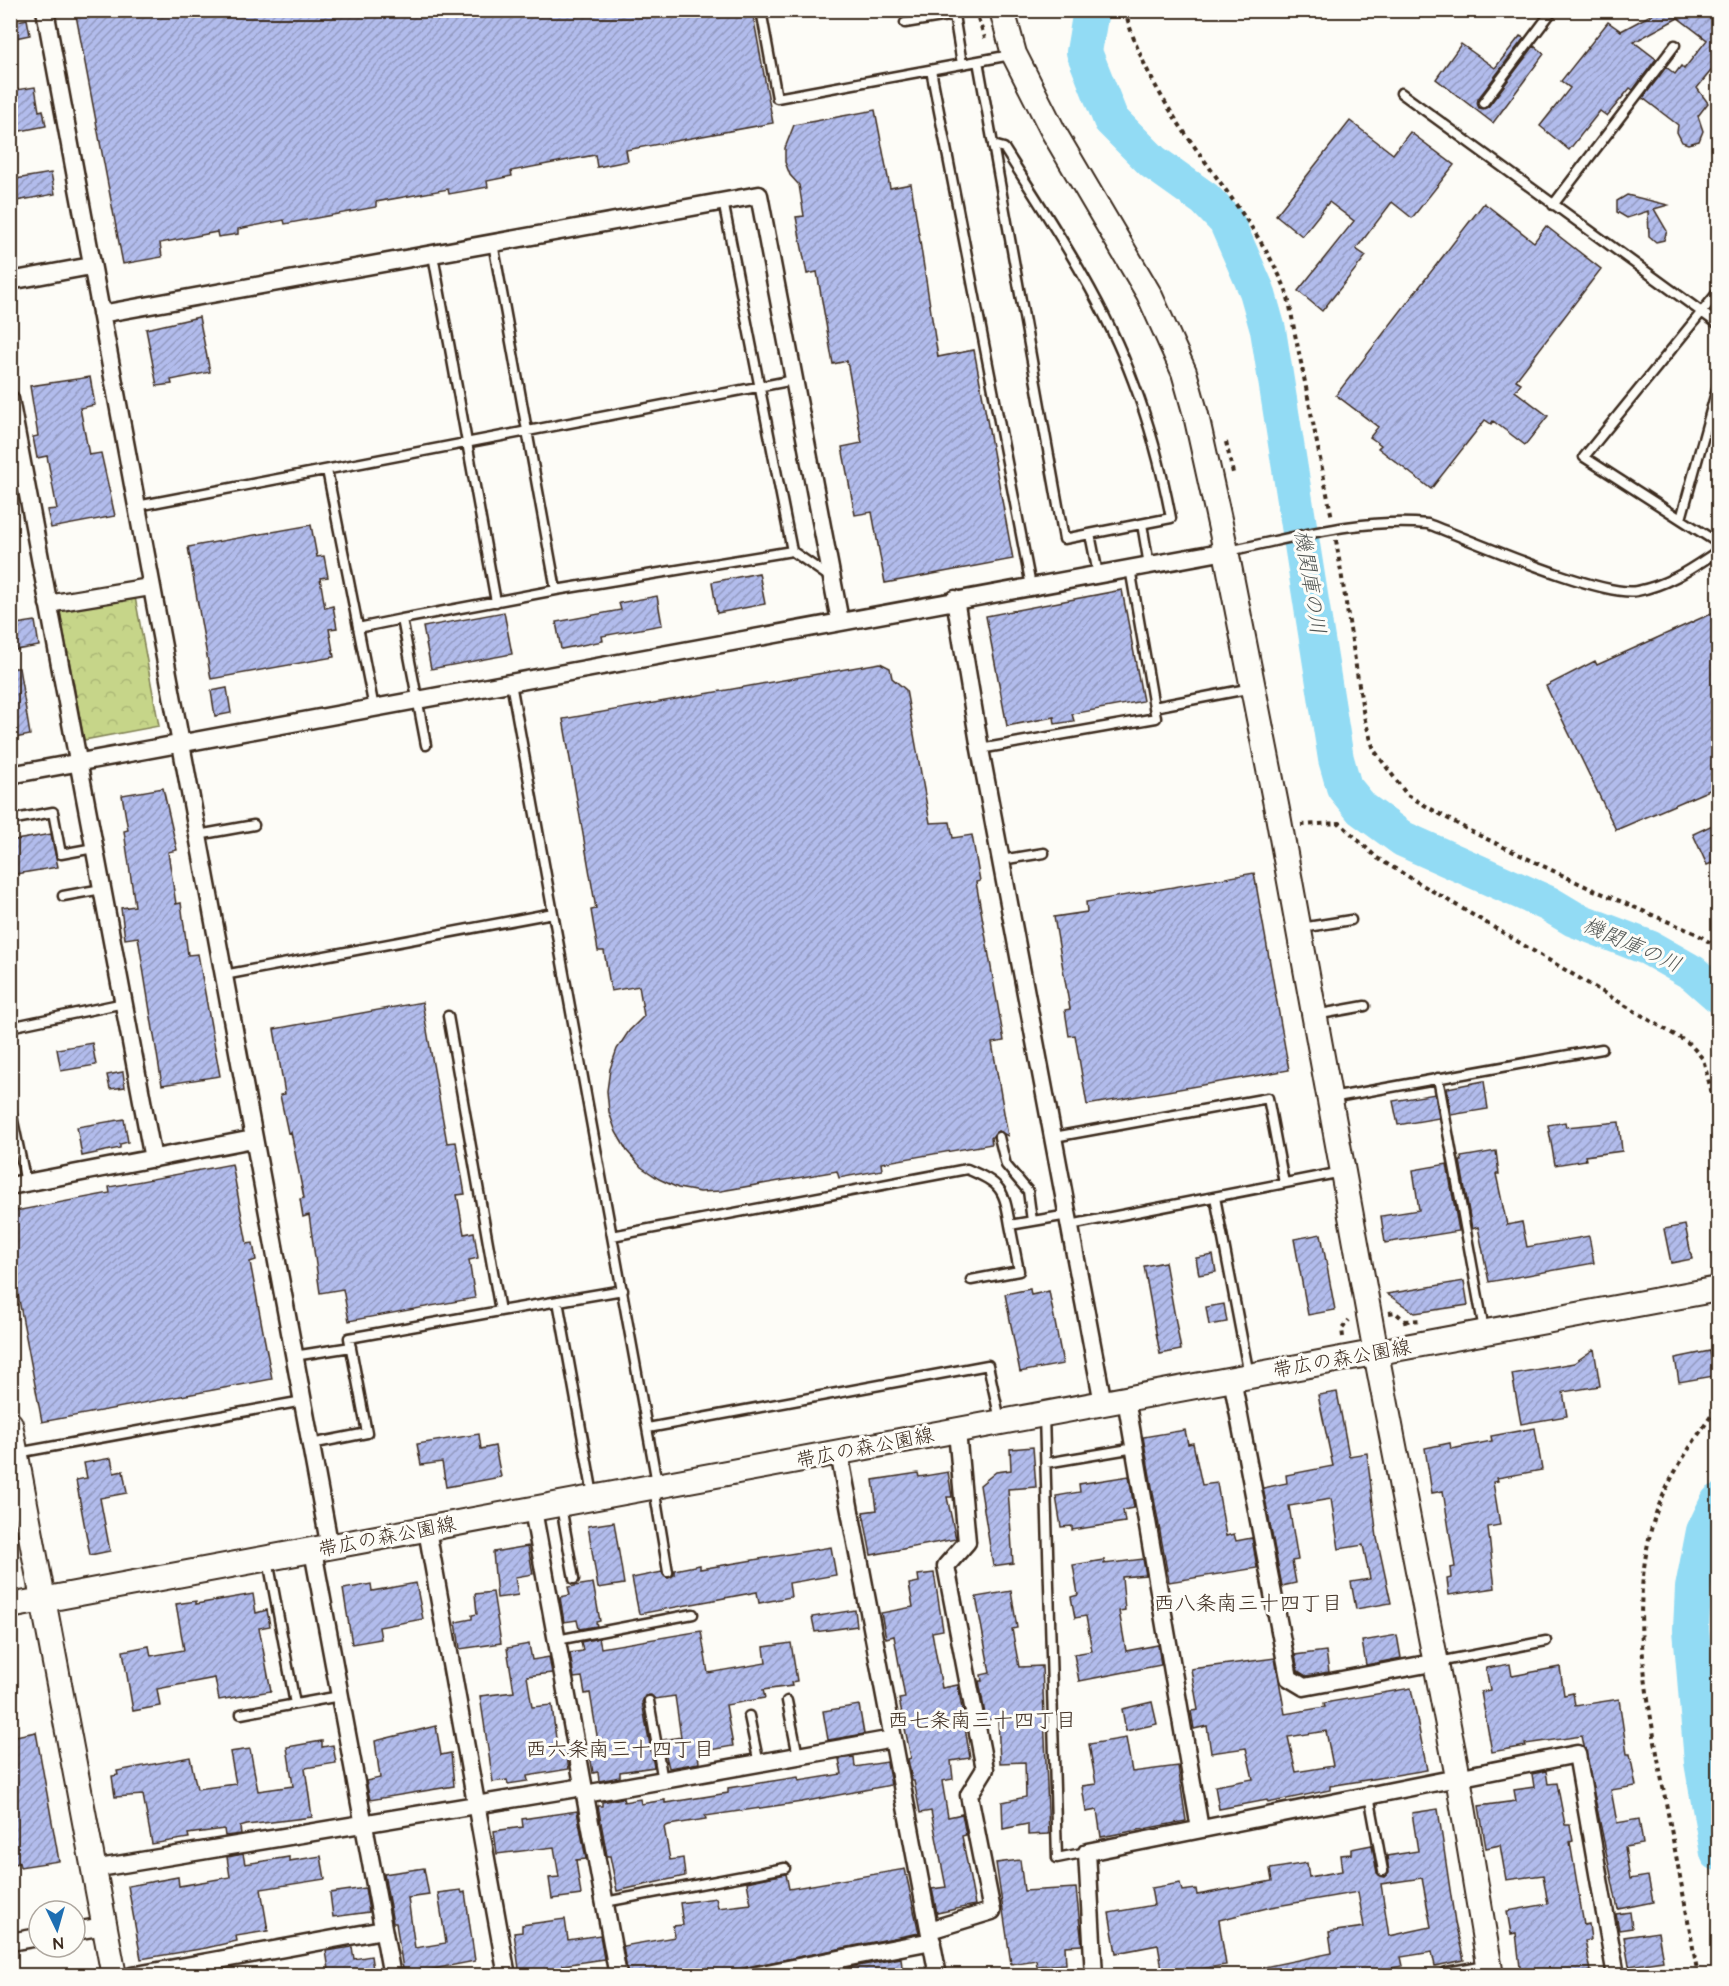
<svg xmlns="http://www.w3.org/2000/svg" width="1729" height="1986" font-family="'Architects Daughter','Klee One',sans-serif">
	<style>
		.park { fill: url(#park-crowns); stroke: #808054; stroke-width: 1.5 }
		.lines { fill: none; stroke-linecap: round; stroke-linejoin: round }
		.river { stroke: #92dbf4; stroke-width: 36 }
		.building { fill: url(#building-hatch); stroke: #3b2a1e; stroke-width: 1.5; fill-rule: evenodd }
		.lane-casing { stroke: #3b2a1e; stroke-width: 13 }
		.street-casing { stroke: #3b2a1e; stroke-width: 21 }
		.secondary-casing { stroke: #3b2a1e; stroke-width: 28 }
		.path { stroke: #3b2a1e; stroke-width: 4; stroke-dasharray: 4.5 4.5; stroke-linecap: butt }
		.lane { stroke: #fdfcf7; stroke-width: 8 }
		.street { stroke: #fdfcf7; stroke-width: 16 }
		.secondary { stroke: #fdfcf7; stroke-width: 24 }
		.labels { text-anchor: middle; dominant-baseline: central; stroke-width: 6; stroke-linejoin: round; paint-order: stroke }
		.street-label { font-size: 20px; fill: #3b2a1e; stroke: #fdfcf7 }
		.water-label { font-size: 21px; font-style: italic; fill: #515654; stroke: #fdfcf7 }
		.neighbourhood-label { font-size: 21px; fill: #3b2a1e; stroke: #fdfcf7 }
	</style>
	<defs>
		<pattern id="park-crowns" width="20" height="18" patternUnits="userSpaceOnUse" patternTransform="scale(1.5)"><rect width="20" height="18" fill="#c6d589"/><path d="M2 6a3 3 0 1 1 6 0M12 15a3 3 0 1 1 6 0" fill="none" stroke="#abb776"/></pattern>
		<pattern id="building-hatch" width="6" height="6" patternUnits="userSpaceOnUse" patternTransform="scale(1.5)"><rect width="6" height="6" fill="#b2bcec"/><path d="M-1 1l2-2M0 6l6-6M5 7l2-2" fill="none" stroke="#9299bf"/></pattern>
	</defs>
	<rect width="100%" height="100%" fill="#fdfcf7"/>
	<filter id="ink" filterUnits="userSpaceOnUse"><feTurbulence type="fractalNoise" baseFrequency=".0167" numOctaves="2"/><feDisplacementMap in="SourceGraphic" scale="12" xChannelSelector="R" yChannelSelector="G"/><feConvolveMatrix kernelMatrix="1 2 1 2 8 2 1 2 1" color-interpolation-filters="sRGB"/></filter>
	<g filter="url(#ink)">
		<path class="park" d="M135,597L159,726L84,740L60,611Z"/>
		<g class="lines">
			<path class="river" d="M1091,10L1084,52L1111,120L1153,162L1205,199L1226,221L1257,291L1268,330L1336,759L1344,787L1362,809L1403,839L1549,904L1574,919L1649,948L1693,973L1718,995
				M1718,1502L1704,1531L1693,1588L1691,1629L1702,1762L1718,1853"/>
		</g>
		<path class="building" d="M75,10H752L773,123L626,150L628,161L597,167L595,155L511,171L512,176L487,181L488,187L449,194L448,189L376,202V207L285,224L284,220L238,229V234L218,237L217,232L160,243L162,257L123,264Z
			M1660,10H1719V61L1697,88L1708,103L1698,116L1703,131L1699,141L1688,144L1682,142L1677,132L1678,125L1643,98L1666,67L1675,74L1681,66L1684,69L1707,40L1678,18L1634,42L1656,59L1633,90L1630,88L1607,116L1600,111L1569,150L1540,126L1570,88L1561,81L1608,22L1621,31Z
			M27,19L30,35L15,38L12,22Z
			M1520,36L1524,38L1478,99L1479,108L1488,107L1534,46L1544,54L1493,123L1436,79L1461,44L1495,68Z
			M35,87L39,111L43,110L46,126L10,133V91Z
			M875,110L890,188L911,184L938,357L974,350L1013,559L885,583L872,512L855,515L842,447L862,443L847,361L833,364L817,272L807,274L800,238L796,217L804,216L799,185L790,175L785,162V148L794,125Z
			M1350,121L1393,154L1410,132L1454,165L1412,218L1392,202L1356,249L1366,256L1322,311L1298,291L1354,221L1329,202L1302,236L1276,215Z
			M51,173L55,194L10,202V180Z
			M1627,195L1668,205L1654,209L1667,231L1664,240L1656,242L1649,236L1648,211L1627,218L1617,212V201Z
			M1484,203L1534,242L1546,226L1601,269L1516,380L1521,383L1515,391L1548,416L1525,445L1493,421L1491,424L1485,420L1431,489L1378,448L1381,445L1370,437L1378,427L1336,395Z
			M199,317L210,372L171,380L172,384L157,386L146,329Z
			M90,377L95,405L80,408L89,455L101,453L115,516L51,528L47,510L57,509L47,456L37,458L33,437L38,436L30,386Z
			M311,525L317,557L324,556L328,577L320,578L325,608L333,606L337,628L329,629L334,657L211,679L188,547Z
			M759,573L765,604L717,613L712,582Z
			M1122,590L1143,701L1072,714L1074,721L1055,724L1054,717L1007,726L986,616Z
			M657,596L662,625L602,636L603,641L561,649L556,622L621,610L619,603Z
			M1719,610V786L1616,830L1546,686L1595,661L1597,665Z
			M504,612L512,654L431,669L423,627Z
			M35,621L39,646L10,651V625Z
			M880,663L890,668L892,678L906,690L930,823L950,822L953,838L972,835L980,881L976,882L1004,1041L992,1043L1008,1136L998,1131L991,1138L992,1144L881,1163L882,1170L839,1178L837,1171L721,1191L700,1192L678,1188L659,1179L641,1167L627,1151L616,1132L609,1112L607,1091L610,1069L617,1049L629,1031L644,1016L639,986L611,991L604,951H598L591,910L596,909L563,719Z
			M10,668H19L30,735L10,739Z
			M227,688L231,713L215,716L211,691Z
			M163,788L177,850L168,852L176,904L181,903L188,955L198,954L220,1076L162,1085L138,937L125,939L121,908L135,906L124,831L128,830L122,795Z
			M1719,822V860L1707,865L1693,834Z
			M51,834L58,867L10,875V841Z
			M1254,873L1289,1070L1087,1105L1075,1035L1069,1036L1065,1010L1070,1009L1054,917L1087,912L1086,902Z
			M422,1002L447,1143L456,1142L465,1194L457,1195L464,1234L474,1232L478,1258L469,1260L475,1298L349,1321L343,1289L320,1293L309,1215L303,1217L300,1199L304,1198L291,1132L288,1133L280,1095L285,1094L274,1029Z
			M92,1043L96,1065L61,1071L57,1049Z
			M123,1072L125,1087L110,1089L107,1075Z
			M1484,1081L1488,1109L1451,1115L1447,1088Z
			M1435,1094L1439,1118L1398,1125L1393,1101Z
			M124,1119L128,1142L120,1144V1148L82,1156L77,1127Z
			M1565,1122L1566,1127L1619,1122L1622,1151L1585,1156L1586,1160L1555,1165L1548,1125Z
			M1496,1151L1499,1174H1496L1507,1225L1522,1222L1527,1247L1589,1236L1594,1263L1489,1282L1478,1227L1472,1229L1460,1161H1462L1461,1157Z
			M232,1164L247,1244L253,1243L256,1260L250,1262L272,1379L42,1422L10,1252V1212L110,1193L109,1187Z
			M1447,1164L1459,1231L1385,1243L1381,1216L1419,1210L1413,1170Z
			M1685,1225L1692,1259L1671,1263L1664,1229Z
			M1321,1234L1335,1310L1308,1315L1294,1239Z
			M1213,1255L1216,1272L1199,1275L1196,1258Z
			M1165,1262L1181,1350L1160,1354L1144,1266Z
			M1464,1281L1468,1305L1415,1313L1387,1294Z
			M1030,1289L1031,1295L1049,1291L1063,1364L1020,1372L1005,1294Z
			M1224,1304L1227,1322L1209,1325L1206,1307Z
			M1594,1349L1600,1386L1563,1392L1567,1416L1521,1424L1512,1374L1574,1363Z
			M1710,1351L1714,1376L1679,1382L1675,1358Z
			M1337,1392L1349,1456L1367,1453L1377,1538L1391,1603L1356,1609L1351,1582L1370,1579L1363,1545L1339,1549L1331,1499L1289,1506L1298,1560L1292,1561L1296,1583L1282,1586L1263,1488L1287,1483L1286,1475L1333,1466L1318,1395Z
			M1535,1428L1542,1470L1497,1478L1498,1481L1493,1482L1500,1525L1488,1527L1495,1588L1449,1595L1447,1579L1451,1578L1450,1568L1455,1567L1443,1491L1432,1493L1425,1448L1450,1443L1451,1449L1492,1441L1491,1436Z
			M1185,1430L1188,1444L1193,1443L1202,1485L1217,1483L1226,1536L1234,1534L1236,1541L1252,1538L1257,1568L1169,1582L1143,1437Z
			M479,1434L481,1449L495,1446L501,1477L446,1487L442,1462L421,1465L417,1444Z
			M1033,1447L1036,1487L1008,1489L1013,1563L993,1566L980,1485L996,1472L1011,1470L1010,1449Z
			M111,1458L114,1473L123,1471L127,1493L100,1498L110,1551L90,1555L76,1480L87,1478L84,1463Z
			M948,1472L952,1497H947L956,1539L871,1555L863,1512L877,1510L873,1480L918,1473L919,1477Z
			M1129,1476L1134,1508L1123,1510L1125,1522L1072,1530V1526L1061,1527L1056,1496L1080,1492L1079,1484Z
			M614,1522L624,1584L598,1588L588,1526Z
			M528,1546L533,1574L515,1577L518,1595L497,1598L493,1552Z
			M831,1547L836,1575L789,1583L791,1597L759,1603L757,1592L639,1614L632,1578L662,1572L668,1578L674,1575V1570L700,1565V1569Z
			M1143,1559L1146,1575L1122,1577L1125,1610L1119,1611L1126,1651L1158,1645L1161,1665L1079,1681L1074,1654L1092,1651L1086,1616L1075,1618L1071,1597L1078,1595L1073,1565L1104,1560V1564Z
			M934,1573L943,1630L932,1632L942,1688L958,1685L970,1758L951,1761L953,1779L942,1781L948,1817L962,1814L966,1835L962,1836L975,1905L937,1913L932,1889L946,1887L931,1811L920,1813L914,1781H912L908,1759L911,1758L899,1699L905,1698L894,1636L886,1638L881,1613L913,1607L909,1584L919,1582L918,1575Z
			M416,1583L423,1619L379,1627L381,1639L352,1644L343,1589L371,1584L372,1591Z
			M593,1583L600,1621L596,1622L597,1626L579,1629L577,1620L564,1622L560,1597L570,1595L568,1587Z
			M1011,1591L1017,1628L1012,1629L1019,1667L1042,1666L1049,1834L1028,1835V1824L1003,1829L1002,1802L1026,1797L1025,1762L1000,1763L998,1718L986,1720L979,1681H982L981,1675L990,1673L976,1597Z
			M493,1592L501,1643L460,1649L456,1622L472,1619V1615L477,1614L475,1594Z
			M253,1594L256,1613L267,1610L270,1626L259,1628L271,1691L219,1700L215,1678L157,1689L160,1706L133,1711L123,1651L149,1646L151,1656L184,1650L176,1604L196,1601V1604Z
			M855,1610L857,1626L815,1632L812,1617Z
			M701,1631L708,1673L766,1663L764,1647L791,1643L797,1681L791,1682L792,1686L763,1690L765,1698L726,1705L733,1746L698,1752L699,1763L669,1768L662,1740L681,1737L675,1696L655,1699L651,1695L645,1696L642,1702L654,1767L620,1772V1777L599,1781L598,1772L593,1773L590,1755L600,1754L590,1693L585,1694L582,1677L574,1678L570,1653L583,1651L581,1642L599,1638L601,1648Z
			M1397,1635L1401,1658L1366,1665L1362,1641Z
			M529,1644L532,1660L549,1657L552,1673L527,1676L532,1707L552,1705L557,1747L565,1746L569,1769L527,1776L528,1781L508,1784L507,1780L493,1782L480,1696L514,1692L507,1648Z
			M1326,1651L1329,1672L1306,1676L1298,1671L1295,1655Z
			M1275,1658L1285,1714L1325,1707L1324,1703L1411,1688L1427,1770L1330,1786V1790L1268,1803L1267,1800L1219,1809L1215,1786L1253,1779L1246,1748L1211,1753L1207,1726L1194,1729L1191,1711L1198,1710L1191,1669ZM1326,1731L1333,1766L1296,1772L1288,1737Z
			M1510,1664L1512,1676L1560,1667L1564,1695L1573,1693L1575,1706L1619,1699L1627,1754H1630L1636,1786L1611,1790L1617,1823L1639,1819L1643,1844L1625,1847L1630,1879L1648,1876L1653,1902L1618,1909L1582,1736L1525,1744L1526,1746L1492,1752L1481,1692L1490,1690L1486,1668Z
			M1152,1702L1157,1724L1126,1731L1122,1709Z
			M859,1705L864,1734L828,1740L823,1711Z
			M436,1726L441,1755L451,1753L454,1786L370,1800L366,1781L380,1778L375,1741Z
			M36,1732L59,1861L20,1867L19,1863L10,1865V1737Z
			M1126,1738L1132,1772L1178,1766L1186,1821L1101,1837L1097,1810L1086,1812L1082,1786L1096,1784L1089,1744Z
			M322,1741V1747L333,1745L336,1763L305,1768L312,1817L247,1825L240,1827L241,1834L225,1836L224,1829L188,1834L189,1838L152,1844L143,1795L115,1797L112,1776L118,1775L117,1771L190,1757L197,1789L236,1784L230,1752L250,1749L258,1791L293,1786L287,1747Z
			M854,1757L855,1767L887,1762L891,1785L802,1802L705,1816L706,1819L669,1825L664,1827L670,1860L683,1858L685,1876L617,1891L610,1856H607L598,1806H602V1802L623,1798L624,1802L640,1799L641,1804L665,1800V1803L728,1793V1788L798,1777L799,1781L842,1774L839,1759Z
			M1546,1771L1548,1784L1557,1783L1565,1825H1570L1573,1841L1570,1842L1584,1925L1589,1924L1591,1940L1585,1941L1591,1971L1568,1976H1521L1516,1933L1511,1934L1507,1911L1548,1904L1543,1875L1506,1880L1500,1845L1486,1848L1479,1806L1516,1801L1514,1790L1534,1787L1532,1774Z
			M1438,1809L1455,1923L1464,1960L1435,1966L1432,1952L1401,1957L1403,1966L1368,1972V1976H1265L1264,1967L1332,1953L1329,1932L1364,1927L1358,1892L1271,1907L1219,1920L1226,1965L1163,1975L1158,1945L1116,1953L1109,1913L1154,1905L1151,1888L1180,1883L1182,1891L1196,1889L1197,1895L1272,1881L1270,1869L1307,1863L1309,1877L1342,1871L1340,1855L1351,1854V1849L1372,1845L1377,1873L1385,1877L1389,1873L1387,1856L1418,1851L1412,1813ZM1422,1878L1431,1927L1389,1936L1381,1884Z
			M577,1811L586,1859L576,1860L581,1895L552,1899L549,1878L559,1877L554,1847L497,1854L494,1831L523,1827L522,1819Z
			M243,1854L245,1864L289,1857V1861L321,1856L325,1879L261,1889L268,1931L236,1936L237,1941L206,1948L141,1959L128,1886L178,1877L179,1886L230,1877L227,1857Z
			M1020,1860L1024,1891L1076,1888L1082,1945L1065,1946L1066,1964L1037,1966L1036,1960L1011,1964L996,1863Z
			M424,1868L429,1895L408,1898L415,1948L446,1943L438,1893L461,1890L462,1893L465,1892L475,1961L423,1971L424,1976H404L396,1923H393L384,1874Z
			M905,1869L919,1933L702,1976H628L623,1946L675,1937L673,1926L683,1925L680,1903L716,1898L718,1908L751,1904L747,1882L786,1874L789,1889Z
			M365,1888L369,1912L333,1917L330,1893Z
			M1630,1912L1632,1928L1619,1930L1616,1914Z
			M565,1919L568,1940L600,1935L604,1959L563,1965L564,1976H520L514,1933L522,1932V1925Z
			M1658,1932L1663,1961L1629,1966L1624,1937Z
			M352,1947L354,1959L371,1956L374,1976H330L326,1951Z
			M901,1958L903,1976H849L848,1968Z"/>
		<g class="lines">
			<g class="lane-casing">
				<path id="lane" d="M761,10L777,98L1011,55
					M905,23L954,15L962,64
					M978,61L1064,539L1171,518C1162,471 1150,425 1133,381C1103,299 1051,222 1004,148L993,145
					M931,70L1031,586
					M1401,93L1718,324
					M1483,103L1553,10
					M723,201L792,551
					M1553,205L1675,45
					M493,243L556,590
					M433,255L496,602
					M1718,292L1584,457L1718,543
					M327,470L374,708
					M137,506L794,380
					M1681,519L1718,385
					M1142,524L1149,565
					M1090,534L1098,574
					M1228,551C1293,538 1362,517 1428,524C1469,539 1602,598 1637,591C1669,585 1692,568 1718,551
					M1130,568L1154,707L1252,688
					M358,628L402,619
					M511,683L657,1483
					M426,745L402,619L556,590L792,551L831,578
					M980,749L1156,718L1154,707
					M10,820L53,812L61,854L94,848
					M198,835L254,825
					M1001,860L1044,853
					M63,896L102,889
					M1301,928L1351,920
					M224,975L553,913
					M1315,1015L1365,1006
					M448,1016L500,1311L623,1290
					M10,1027L124,1003
					M1438,1078L1484,1330
					M1331,1098L1602,1049
					M10,1106L26,1183
					M999,1137L1006,1165L1028,1191L1032,1221
					M1054,1137L1268,1098L1284,1183
					M1215,1197L1249,1375
					M1070,1225L1342,1172
					M612,1236L967,1169C1002,1184 1004,1189 1010,1225L1068,1215
					M971,1280L1019,1271L1010,1225
					M558,1301L593,1495
					M294,1356L351,1347
					M1044,1415L1057,1858L1087,1852
					M648,1428L988,1365L1000,1420
					M311,1444L367,1433L349,1338L500,1311
					M17,1453L303,1401
					M1046,1463L1135,1448
					M654,1488L668,1572
					M561,1506L574,1579
					M268,1560L295,1704
					M557,1640L693,1614
					M1438,1662L1546,1641
					M649,1701L663,1781
					M787,1701L798,1756
					M241,1714L340,1696
					M749,1716L759,1764
					M1369,1795L1383,1871
					M605,1902L785,1868"/>
			</g>
			<g class="street-casing">
				<path id="street" d="M45,10L330,1548
					M10,281L91,266
					M101,314L759,195L840,621
					M10,399L153,1159
					M955,599L980,749L1103,1403
					M48,604L150,587
					M10,775L1226,551
					M10,1186L253,1139
					M1232,1379L1289,1678L1304,1687L1437,1662
					M1126,1399L1200,1829
					M839,1453L938,1976
					M533,1510L618,1976
					M427,1530L507,1976
					M313,1551L392,1976
					M585,1794L893,1739
					M93,1869L583,1787
					M930,1930L992,1911L969,1795L985,1769L946,1566L967,1542L957,1431
					M75,1931L104,1926
					M10,1942L39,1937
					M131,1976L383,1930
					M752,1976L932,1941
					M1094,1976L1087,1852L1577,1754L1616,1976
					M1447,1976L1490,1968"/>
			</g>
			<g class="secondary-casing">
				<path id="secondary" d="M1002,10L1014,54L1053,131L1149,294L1184,372L1196,415L1226,551L1277,810L1376,1353L1458,1777L1491,1976
					M10,1424L114,1976
					M10,1606L1718,1289"/>
			</g>
			<path class="path" d="M975,10L985,38
				M1125,10C1151,115 1237,186 1282,281C1291,299 1292,324 1297,343C1309,401 1320,460 1332,518
				M1226,442L1233,473
				M1336,540L1364,717L1374,750L1407,795L1468,830L1587,887L1697,934L1718,948
				M1301,825L1340,823L1377,858L1690,1044L1703,1059L1718,1117
				M1389,1313L1395,1312L1405,1321L1406,1327
				M1405,1321L1422,1320
				M1343,1337L1342,1329L1349,1320
				M1698,1976C1687,1913 1675,1850 1663,1787C1648,1701 1630,1621 1650,1534C1661,1486 1691,1445 1718,1406"/>
			<use href="#lane" class="lane"/>
			<use href="#street" class="street"/>
			<use href="#secondary" class="secondary"/>
		</g>
	</g>
	<g class="labels">
		<g class="street-label">
			<text transform="translate(1342 1359) rotate(-10)">帯広の森公園線</text>
			<text transform="translate(865 1448) rotate(-11)">帯広の森公園線</text>
			<text transform="translate(387 1537) rotate(-11)">帯広の森公園線</text>
		</g>
		<g class="water-label">
			<text transform="translate(1310 582) rotate(81)">機関庫の川</text>
			<text transform="translate(1632 945) rotate(24)">機関庫の川</text>
		</g>
		<g class="neighbourhood-label">
			<text x="1248" y="1603">西八条南三十四丁目</text>
			<text x="982" y="1720">西七条南三十四丁目</text>
			<text x="620" y="1749">西六条南三十四丁目</text>
		</g>
	</g>
	<rect width="1729" height="1986" fill="none" stroke="#fdfcf7" stroke-width="36"/>
	<rect x="18" y="18" width="1693" height="1950" fill="none" stroke="#3b2a1e" stroke-width="2" filter="url(#ink)"/>
	<g transform="translate(57 1929) rotate(175)"><circle r="28" fill="#fdfcf7" stroke="#afa8a0" stroke-width="1.5"/>
	<path d="M0-4.5L10 22L0 15L-10 22Z" fill="#1f6fb2"/>
	<text y="-9" font-size="16" font-weight="bold" text-anchor="middle" fill="#3b2a1e">N</text>
	</g>
</svg>
